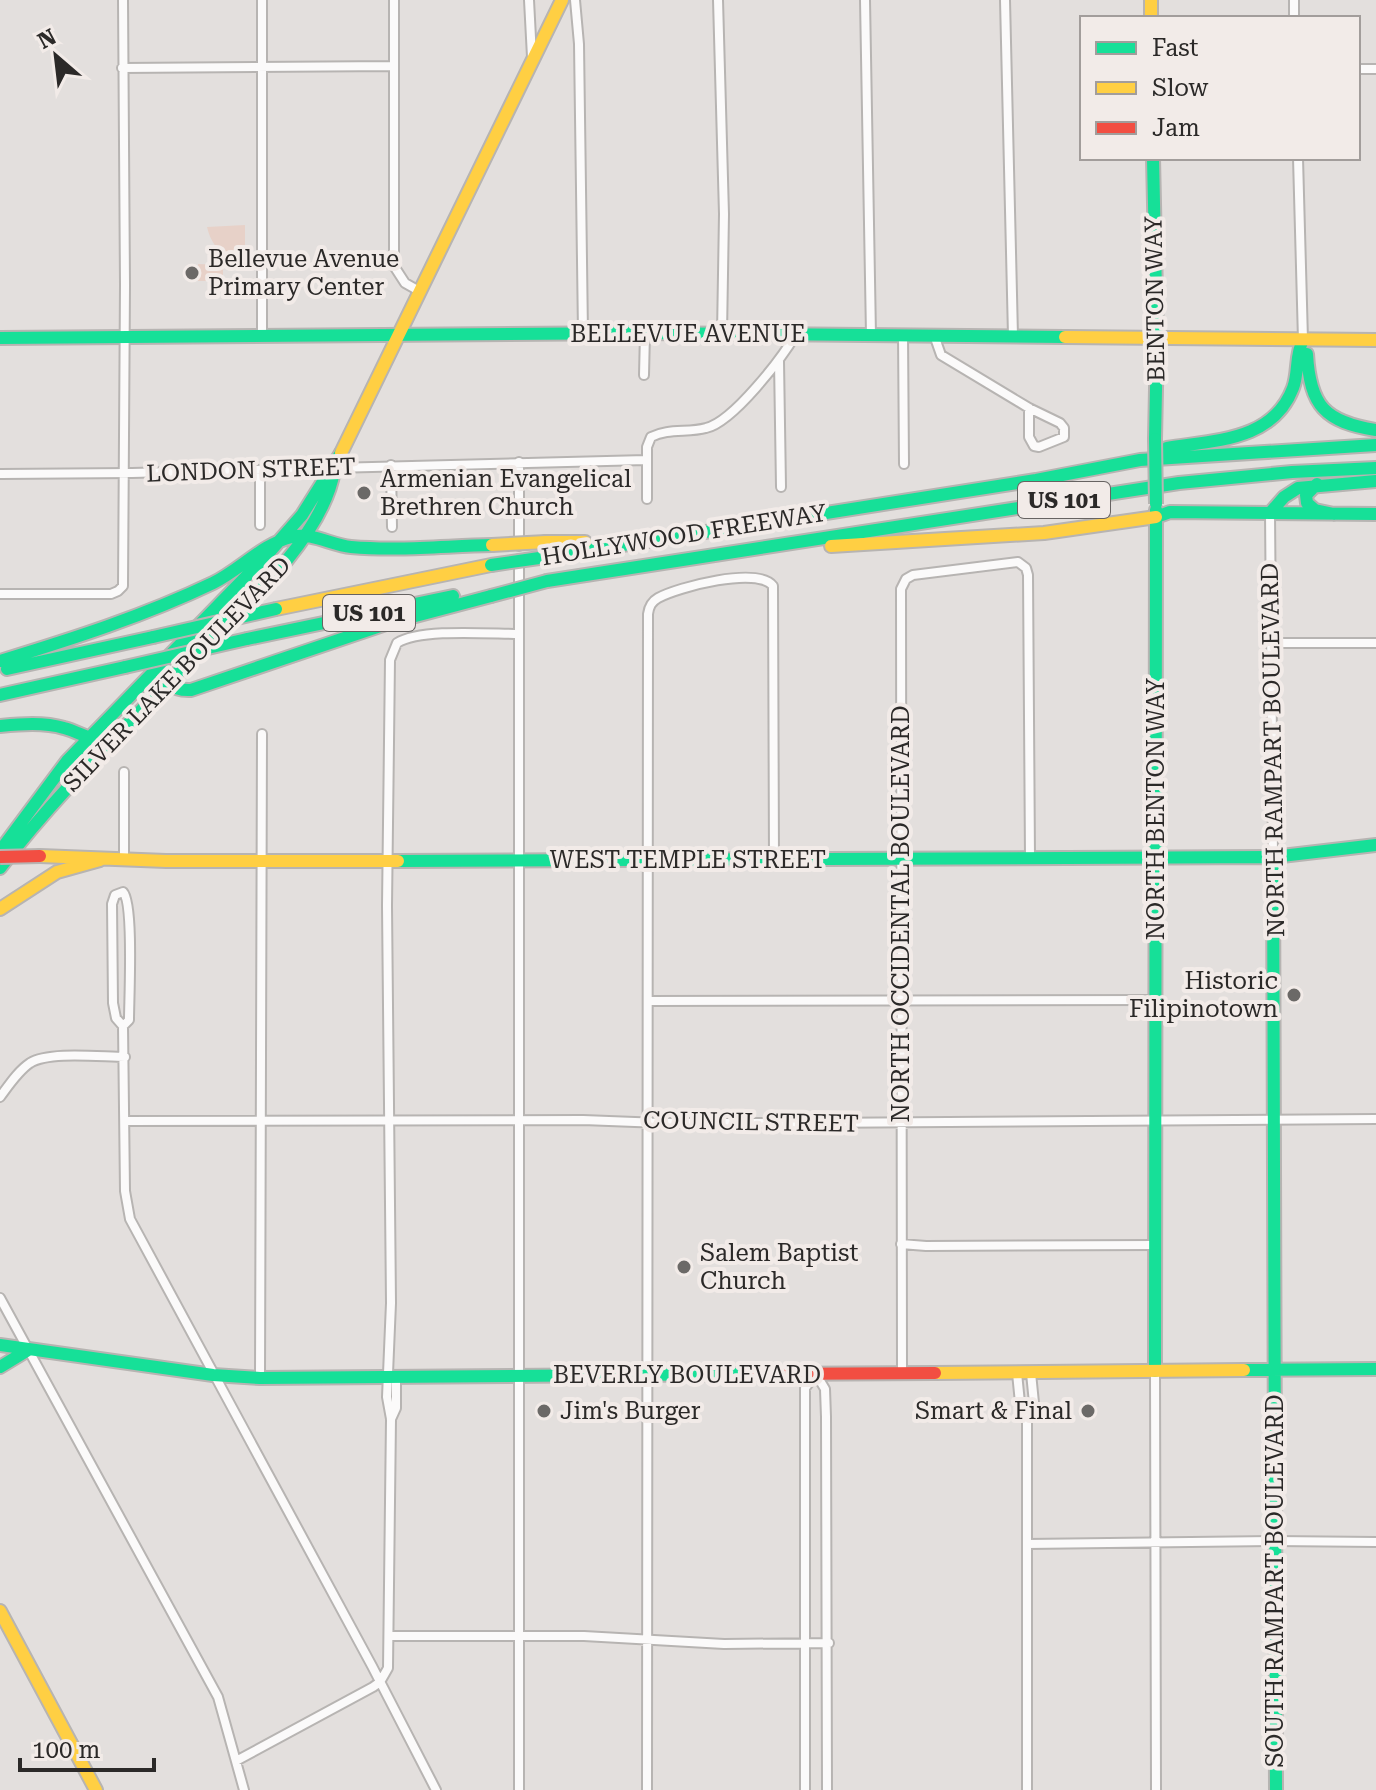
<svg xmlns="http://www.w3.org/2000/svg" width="1376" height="1790" font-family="'Roboto Serif',serif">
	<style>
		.park { fill: #e7d1c8 }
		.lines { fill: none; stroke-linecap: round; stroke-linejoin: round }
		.street-casing { stroke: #b7b4b2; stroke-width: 12 }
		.fast-casing { stroke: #b7b4b2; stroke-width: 16 }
		.slow-casing { stroke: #b7b4b2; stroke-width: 16 }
		.jam-casing { stroke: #b7b4b2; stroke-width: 16 }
		.street { stroke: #fbfafa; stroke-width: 8 }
		.fast { stroke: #16e098; stroke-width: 12 }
		.slow { stroke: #ffcf43; stroke-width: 12 }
		.jam { stroke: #f24e42; stroke-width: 12 }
		.fast-bridge-casing { stroke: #b7b4b2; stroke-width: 16; stroke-linecap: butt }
		.slow-bridge-casing { stroke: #b7b4b2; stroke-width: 16; stroke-linecap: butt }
		.jam-bridge-casing { stroke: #b7b4b2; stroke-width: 16; stroke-linecap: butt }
		.fast-bridge { stroke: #16e098; stroke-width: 12 }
		.slow-bridge { stroke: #ffcf43; stroke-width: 12 }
		.jam-bridge { stroke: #f24e42; stroke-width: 12 }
		.poi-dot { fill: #6b6967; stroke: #f2ebe8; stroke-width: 3 }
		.labels { text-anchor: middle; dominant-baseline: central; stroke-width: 8; stroke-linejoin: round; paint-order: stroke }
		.shield { fill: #f2ebe8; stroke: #676362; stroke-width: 2 }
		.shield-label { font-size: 22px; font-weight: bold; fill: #2b2928 }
		.poi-label { font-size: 24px; fill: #2b2928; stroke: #f2ebe8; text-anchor: start }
		.street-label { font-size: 24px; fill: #2b2928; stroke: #f2ebe8 }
	</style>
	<rect width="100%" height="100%" fill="#e3dfdd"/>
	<path class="park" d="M245,225V260C224,258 212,248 207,227Z
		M198,264L223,265V281H198Z"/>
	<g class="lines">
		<g class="street-casing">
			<path id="street" d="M394,0V266L405,283L421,292
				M529,0L532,57
				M575,0L579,44L583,333
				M718,0L724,214L722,334
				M865,0L871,335
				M1005,0L1013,336
				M1294,0V18
				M122,68L394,66
				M1358,69H1376
				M1298,158L1303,340
				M903,335L904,464
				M934,335L941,355L1029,408L1060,423L1064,428V437L1039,447L1034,446L1029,437V408
				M262,336V0
				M779,361L781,487
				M644,375L645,333
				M519,462V546
				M391,465L392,527
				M0,474L132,473L646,460
				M647,499V447L651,437C668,428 688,433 706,428C733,422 782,358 796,334
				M1270,513L1273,857
				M260,525V470
				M519,559V1790
				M0,594H111L118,591L123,586L125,285L123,0
				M1270,643H1376
				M124,859V772
				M648,1001L1155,1000
				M123,1026L116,1018L113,1003L112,904L115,895L123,892C134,903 129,999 129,1020L123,1026L125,1191L130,1219L372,1666L436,1790
				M0,1097C9,1085 18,1071 30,1063C49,1051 101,1057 125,1057
				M125,1121L583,1120L661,1123H809L1376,1119
				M901,1244L926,1246L1156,1245
				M0,1298L218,1697L244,1790
				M1155,1371L1156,1790
				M1017,1373L1020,1403L1027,1414V1790
				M902,1374L901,589L906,579L913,575L1018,562L1026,568L1028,575L1030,858
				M260,1378L262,734
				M1027,1414L1034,1403L1031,1373
				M391,1419L396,1408V1377
				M1027,1544L1275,1541L1376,1542
				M390,1636H584L724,1644L829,1643
				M236,1761L373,1687L380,1682L388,1668L391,1419L387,1397L391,1303L387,906L390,660L397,643C421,628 490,634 519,634
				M647,1790L648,614C649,607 651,602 658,598C678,587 758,566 773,586L774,859
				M805,1790V1388L816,1374L825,1389L826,1417L827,1790"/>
		</g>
		<g class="fast-casing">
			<path id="fast" d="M1153,158L1157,339L1155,439
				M0,338L645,333L1065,337
				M1307,354C1310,406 1325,422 1376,430
				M1167,448C1215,440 1273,441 1293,388C1299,372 1295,355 1303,340
				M1317,484L1306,495L1307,503L1315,510L1334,514
				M1270,513L1284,497L1298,488L1376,481
				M1156,517L1170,512L1376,514
				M546,557L1036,480L1140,460L1376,445
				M547,581L1179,483L1292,472L1376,468
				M247,639L453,596
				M0,661C72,639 144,616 213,583C240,570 262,544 292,537C312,532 331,545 351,547C398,551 445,546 492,545
				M162,662C164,681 171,691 191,690L389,623L491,596
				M7,669L153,637
				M0,695L125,667
				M0,726C21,724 44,722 64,728C83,733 93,744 113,740
				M0,851L67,761L266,556L302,515L341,453
				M1273,857L1276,1790
				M398,861L1273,857L1376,845
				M0,868C54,797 118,735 180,670C230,619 322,543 334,471
				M0,1345L213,1375L260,1378L746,1374
				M0,1367L28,1350
				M1244,1370L1376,1369
				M1155,1371L1156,510"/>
		</g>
		<g class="slow-casing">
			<path id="slow" d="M1151,0V18
				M1065,337L1376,340
				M341,453L562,0
				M546,542H585
				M831,546L1044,533L1156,517
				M276,609L491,565
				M40,856L166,861H398
				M0,909L57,872L100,860
				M935,1373L1244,1370
				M0,1611L96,1790"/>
		</g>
		<g class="jam-casing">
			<path id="jam" d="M746,1374L935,1373"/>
		</g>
		<use href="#street" class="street"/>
		<use href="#fast" class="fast"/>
		<use href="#slow" class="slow"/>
		<use href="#jam" class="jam"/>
		<g class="fast-bridge-casing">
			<path id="fast-bridge" d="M1155,439L1156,504
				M491,565L546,557
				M491,596L547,581
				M153,637L276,609
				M125,667L247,639"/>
		</g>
		<g class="slow-bridge-casing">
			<path id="slow-bridge" d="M492,545L546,542"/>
		</g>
		<g class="jam-bridge-casing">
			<path id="jam-bridge" d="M0,857L40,856"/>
		</g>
		<use href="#fast-bridge" class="fast-bridge"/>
		<use href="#slow-bridge" class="slow-bridge"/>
		<use href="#jam-bridge" class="jam-bridge"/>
	</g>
	<g class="poi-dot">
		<circle cx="192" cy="273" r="8"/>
		<circle cx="364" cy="493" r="8"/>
		<circle cx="1294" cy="995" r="8"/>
		<circle cx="684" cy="1267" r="8"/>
		<circle cx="544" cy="1411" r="8"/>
		<circle cx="1088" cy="1411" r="8"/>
	</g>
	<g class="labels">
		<g class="shield">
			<rect x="1018" y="482" width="92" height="36" rx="6"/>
			<rect x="323" y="595" width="92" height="36" rx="6"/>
		</g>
		<g class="shield-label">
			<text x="1064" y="500">US 101</text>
			<text x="369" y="613">US 101</text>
		</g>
		<g class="poi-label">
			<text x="208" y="259">Bellevue Avenue<tspan x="208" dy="28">Primary Center</tspan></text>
			<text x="380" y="479">Armenian Evangelical<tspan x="380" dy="28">Brethren Church</tspan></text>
			<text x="1278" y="981" text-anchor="end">Historic<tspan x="1278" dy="28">Filipinotown</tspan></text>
			<text x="700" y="1253">Salem Baptist<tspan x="700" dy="28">Church</tspan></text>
			<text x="560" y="1411">Jim's Burger</text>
			<text x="1072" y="1411" text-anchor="end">Smart &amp; Final</text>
		</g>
		<g class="street-label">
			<text transform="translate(1155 299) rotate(-91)">BENTON WAY</text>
			<text x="688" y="334">BELLEVUE AVENUE</text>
			<text transform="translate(251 470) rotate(-2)">LONDON STREET</text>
			<text transform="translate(684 535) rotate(-9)">HOLLYWOOD FREEWAY</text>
			<text transform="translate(177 674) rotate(-46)">SILVER LAKE BOULEVARD</text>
			<text transform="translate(1273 750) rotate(-91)">NORTH RAMPART BOULEVARD</text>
			<text transform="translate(1156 809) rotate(-90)">NORTH BENTON WAY</text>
			<text x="688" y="860">WEST TEMPLE STREET</text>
			<text transform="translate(901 914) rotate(-90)">NORTH OCCIDENTAL BOULEVARD</text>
			<text transform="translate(751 1122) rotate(1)">COUNCIL STREET</text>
			<text x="687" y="1375">BEVERLY BOULEVARD</text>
			<text transform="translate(1275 1581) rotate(-90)">SOUTH RAMPART BOULEVARD</text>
		</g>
	</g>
	<rect x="1080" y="16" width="280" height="144" fill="#f2ebe8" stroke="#a29d9b" stroke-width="2"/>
	<rect x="1096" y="42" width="40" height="12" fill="#16e098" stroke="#a29d9b" stroke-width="2"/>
	<text x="1152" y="56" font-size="24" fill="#2b2928">Fast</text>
	<rect x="1096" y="82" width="40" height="12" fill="#ffcf43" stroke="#a29d9b" stroke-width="2"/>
	<text x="1152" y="96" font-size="24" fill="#2b2928">Slow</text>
	<rect x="1096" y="122" width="40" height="12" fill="#f24e42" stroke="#a29d9b" stroke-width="2"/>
	<text x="1152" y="136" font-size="24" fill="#2b2928">Jam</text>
	<g transform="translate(56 56) rotate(332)" stroke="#f2ebe8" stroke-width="6" paint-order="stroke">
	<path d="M0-6L14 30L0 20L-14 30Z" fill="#2b2928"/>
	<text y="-12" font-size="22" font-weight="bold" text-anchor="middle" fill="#2b2928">N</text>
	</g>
	<path d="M20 1758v12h134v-12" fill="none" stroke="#2b2928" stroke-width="4"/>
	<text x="32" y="1758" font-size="24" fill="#2b2928" stroke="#f2ebe8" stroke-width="6" paint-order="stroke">100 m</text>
</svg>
